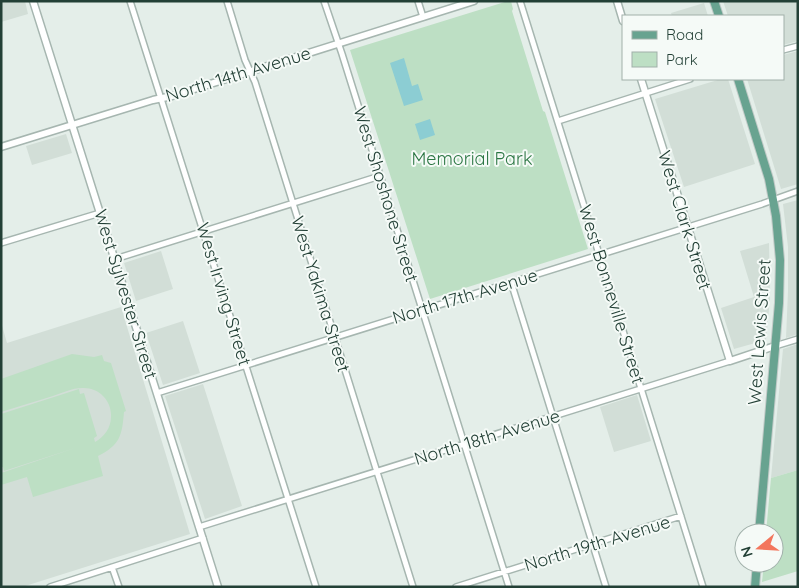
<svg xmlns="http://www.w3.org/2000/svg" width="799" height="588" font-family="Quicksand,sans-serif">
	<style>
		.built { fill: #d2ded7 }
		.green { fill: #bddfc4 }
		.water { fill: #8ccdd3 }
		.lines { fill: none; stroke-linecap: round; stroke-linejoin: round }
		.minor-casing { stroke: #a6b6b0; stroke-width: 8 }
		.tertiary-casing { stroke: #a6b6b0; stroke-width: 9 }
		.primary-casing { stroke: #c1cac7; stroke-width: 10 }
		.minor { stroke: #fff; stroke-width: 5 }
		.tertiary { stroke: #fff; stroke-width: 6 }
		.primary { stroke: #68a390; stroke-width: 8 }
		.labels { text-anchor: middle; dominant-baseline: central; stroke-width: 4; stroke-linejoin: round; paint-order: stroke }
		.street-label { font-size: 18px; fill: #234036; stroke: #f5faf7 }
		.park-label { font-size: 18px; fill: #2c7744; stroke: #f5faf7 }
	</style>
	<rect width="100%" height="100%" fill="#e4eee9"/>
	<path class="built" d="M1,1H25L28,14L1,22Z
		M723,1H798V41L783,45V16H728Z
		M704,3L708,16H672L671,13Z
		M798,51V184L781,189L747,79H783V55Z
		M721,79H728L755,164L684,187L655,99Z
		M66,134L72,153L32,165L26,146Z
		M798,200V334L786,338L788,291V247L783,204Z
		M769,243L770,299L766,340L734,349L721,308L754,297L740,251Z
		M161,251L173,289L136,301L124,263Z
		M121,307L190,534L22,587H1V322L7,343Z
		M183,321L200,373L163,385L146,333Z
		M798,344V470L771,478L783,349Z
		M203,384L242,506L205,519L165,396Z
		M637,395L651,441L614,452L600,407Z"/>
	<path class="green" d="M508,1H511L513,9L512,11L543,111L545,112L588,249L430,299L350,50Z
		M72,354L94,357L102,355L104,361L111,363L126,411L124,412C122,436 120,445 98,456L103,476L33,497L27,477L1,485V473L75,448L4,471L3,467H1V414L79,389L80,394L84,393L97,436L94,438L95,442C104,437 111,428 111,417C112,401 99,387 82,388C72,388 62,393 53,396C36,401 18,407 1,412V379Z
		M798,470V571L762,582L764,563H774V533H766L771,478Z"/>
	<path class="water" d="M404,58L412,86L418,84L423,100L404,106L390,63Z
		M430,119L435,135L420,140L415,124Z"/>
	<g class="lines">
		<g class="minor-casing">
			<path id="minor" d="M130,1L316,587
				M227,1L245,60L255,82L413,587
				M324,1L342,54L509,587
				M418,1L423,17
				M520,1L703,587
				M783,50L798,46
				M558,121L690,79
				M1,243L100,213
				M115,259L380,176
				M511,282L606,587
				M775,346L798,339
				M157,393L762,204L798,191
				M199,527L730,361
				M112,567L119,587
				M50,587L203,538
				M456,587L681,516"/>
		</g>
		<g class="tertiary-casing">
			<path id="tertiary" d="M33,1L218,587
				M617,1L623,21
				M641,79L730,361L775,346
				M1,147L153,100L172,96L474,1"/>
		</g>
		<g class="primary-casing">
			<path id="primary" d="M714,1L719,16
				M738,79L769,179L776,216L780,260L779,303L759,533
				M755,587L757,563"/>
		</g>
		<use href="#minor" class="minor"/>
		<use href="#tertiary" class="tertiary"/>
		<use href="#primary" class="primary"/>
	</g>
	<g class="labels">
		<g class="street-label">
			<text transform="translate(238 74) rotate(-17)">North 14th Avenue</text>
			<text transform="translate(386 194) rotate(73)">West Shoshone Street</text>
			<text transform="translate(685 220) rotate(73)">West Clark Street</text>
			<text transform="translate(126 294) rotate(73)">West Sylvester Street</text>
			<text transform="translate(224 294) rotate(73)">West Irving Street</text>
			<text transform="translate(321 294) rotate(73)">West Yakima Street</text>
			<text transform="translate(612 294) rotate(73)">West Bonneville Street</text>
			<text transform="translate(465 296) rotate(-17)">North 17th Avenue</text>
			<text transform="translate(759 332) rotate(-86)">West Lewis Street</text>
			<text transform="translate(487 437) rotate(-17)">North 18th Avenue</text>
			<text transform="translate(597 543) rotate(-17)">North 19th Avenue</text>
		</g>
		<g class="park-label">
			<text x="472" y="158">Memorial Park</text>
		</g>
	</g>
	<rect width="799" height="588" fill="none" stroke="#234036" stroke-width="5"/>
	<rect x="622" y="15" width="162" height="65" fill="#f5faf7" stroke="#a1b0aa"/>
	<rect x="632" y="31" width="25" height="8" fill="#68a390" stroke="#a1b0aa"/>
	<text x="666" y="40" font-size="15" fill="#234036">Road</text>
	<rect x="632" y="52" width="25" height="15" fill="#bddfc4" stroke="#a1b0aa"/>
	<text x="666" y="65" font-size="15" fill="#234036">Park</text>
	<g transform="translate(759 548) rotate(252)"><circle r="24" fill="#f5faf7" stroke="#a1b0aa"/>
	<path d="M0-4L9 19L0 12L-9 19Z" fill="#f3765d"/>
	<text y="-8" font-size="14" font-weight="bold" text-anchor="middle" fill="#234036">N</text>
	</g>
</svg>
